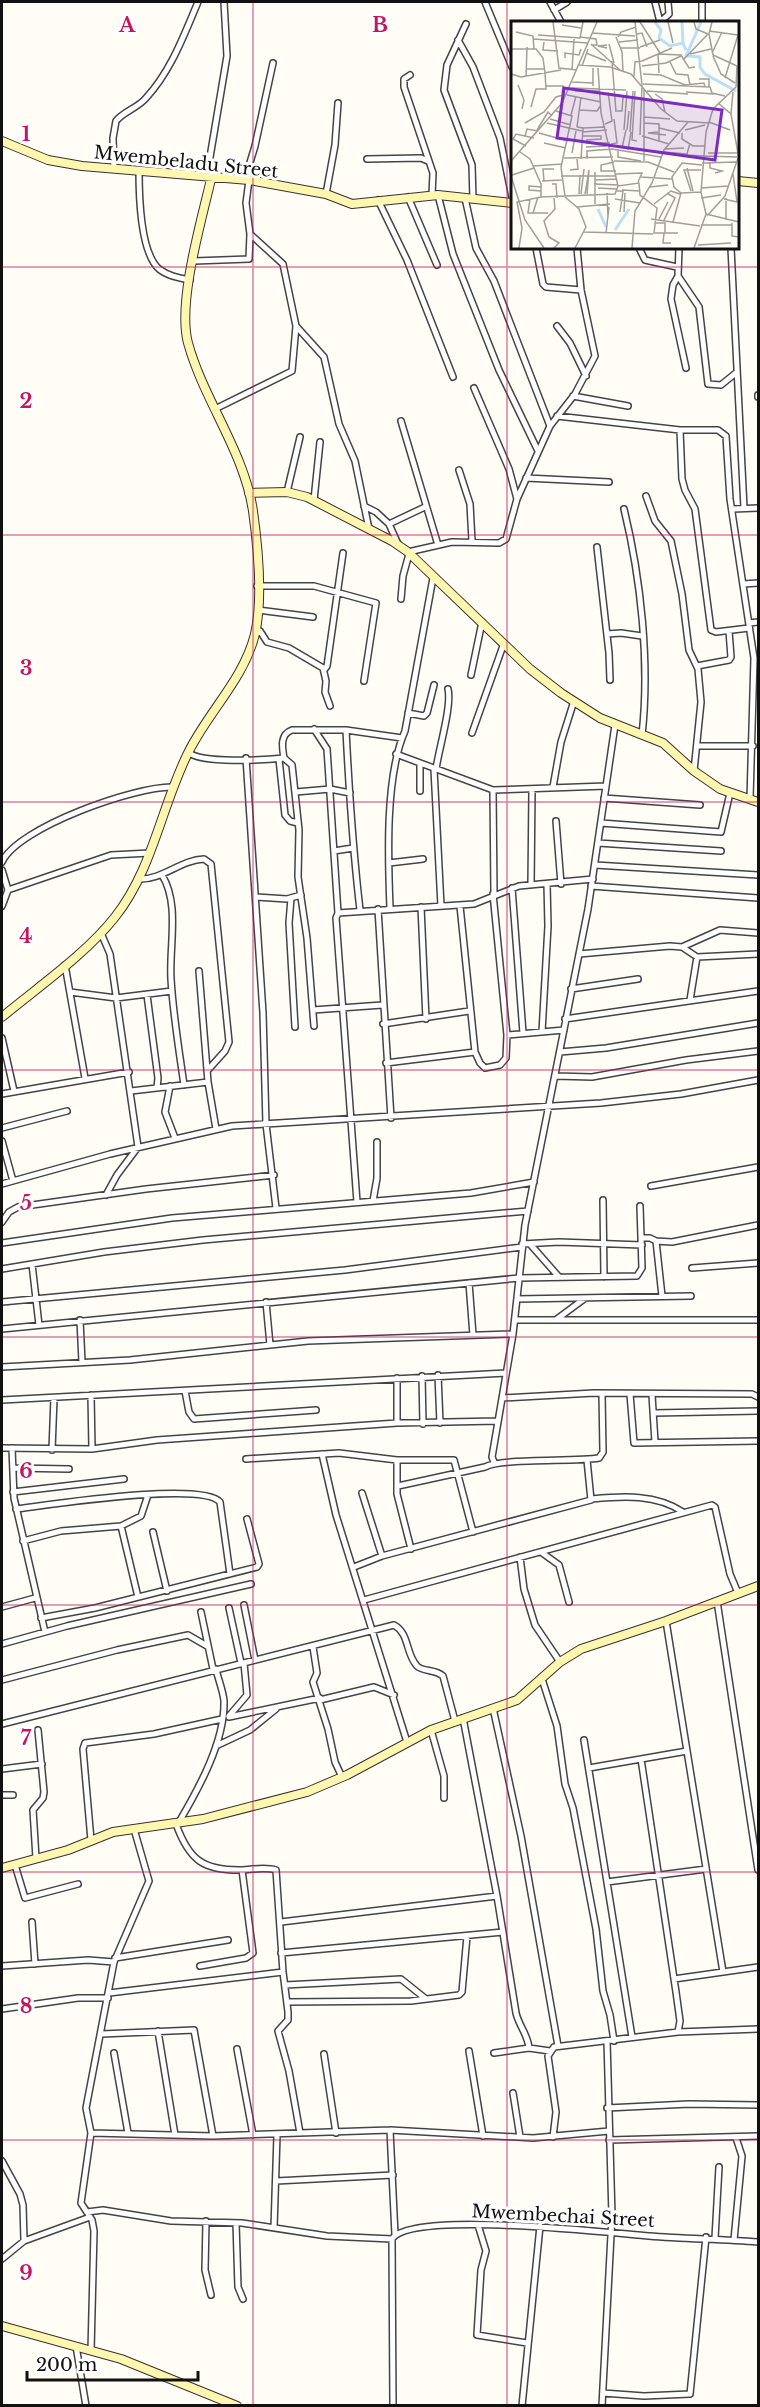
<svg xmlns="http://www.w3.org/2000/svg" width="760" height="2407" font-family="'Libre Baskerville',serif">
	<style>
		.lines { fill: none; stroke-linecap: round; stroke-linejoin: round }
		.street-casing { stroke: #444; stroke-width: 8 }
		.secondary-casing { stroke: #333; stroke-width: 10 }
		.street { stroke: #fff; stroke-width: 5 }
		.secondary { stroke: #fff6b0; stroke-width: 8 }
		.grid { fill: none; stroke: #c2185b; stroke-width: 1.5; stroke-opacity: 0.55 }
		.labels { text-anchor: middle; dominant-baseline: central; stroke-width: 6; stroke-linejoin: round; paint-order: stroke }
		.street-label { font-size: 18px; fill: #111; stroke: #fff }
		.inset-river { fill: none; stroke: #b9e0f7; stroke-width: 3 }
		.inset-road { fill: none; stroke: #a09f9a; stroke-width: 1.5 }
		.view { fill: #7b2cbf; fill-opacity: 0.15; stroke: #7b2cbf; stroke-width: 3 }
		.inset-edge { fill: none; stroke: #111; stroke-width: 3 }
		.grid-label { font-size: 20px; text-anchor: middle; font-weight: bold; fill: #c2185b; stroke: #fff; stroke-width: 6; stroke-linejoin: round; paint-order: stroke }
	</style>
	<rect width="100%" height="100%" fill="#fffdf5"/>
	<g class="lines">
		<g class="street-casing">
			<path id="street" d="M485,2L512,67
				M550,2L561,22
				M655,2L660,22
				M554,10L567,2
				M660,22L669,14L668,2
				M702,22V2
				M466,24L447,65L444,90L472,165L473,199
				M458,40L473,67L500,138L512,197
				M410,75L404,79V87L433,173L432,195
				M367,159L421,158L428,161
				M114,168L113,138L116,121C124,111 138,108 146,98C171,71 184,35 198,2
				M139,170C139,194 140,252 159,269C168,276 179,278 190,280
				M207,175L227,56L224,2
				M245,179L255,146L273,63
				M326,194L335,145L338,103
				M438,195L453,254L499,370L538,451
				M408,197L437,265
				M465,198L476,248L494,281L550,426
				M378,200L407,260L453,377
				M250,234L283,264L296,326L324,357L339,424L355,461L369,529
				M536,248L543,284L546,287L581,290
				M639,248L645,260L677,267
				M679,248L678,276L699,307L708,384L721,385L737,372
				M731,248L744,508
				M194,261L249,259L250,234L246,203L249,180
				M678,276L673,285L671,299L686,368
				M557,326L570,343L586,376
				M474,388L509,469L517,499
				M758,395V397
				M573,396L628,406
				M215,409L292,371L296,326
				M557,416L680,430H718L726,436L730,499L754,658L750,799
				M401,421L438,545
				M680,430L682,479L685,490L695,509L711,630L716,632L749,628
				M459,470L470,504L472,541
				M526,478L609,482
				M287,492L300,437
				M646,496L655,521L671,541L682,594L689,650L698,669L701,702L694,771
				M314,500L320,442
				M364,506L376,512L389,524L425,507
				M624,509C641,579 650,663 642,735
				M733,509L758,508
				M389,524L398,544
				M597,547L609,653L610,680
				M408,552L452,542L499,543L506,539L517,499L550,426L575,394L595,356L581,290L577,248
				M743,584L758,583
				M257,586H314L376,603L364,681
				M401,599L403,576L409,554
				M258,610L313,617
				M749,623L758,622
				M255,633L260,631L267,642L289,648L323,668L326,681L325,692L330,706
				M607,634L621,633L642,636
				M697,666L729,660L731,657L729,631
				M324,670L327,666L343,553
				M471,675L482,622
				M408,713L424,716L427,713L434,685
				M314,729L327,749L338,913
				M346,730C349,790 353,850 360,910
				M472,733L504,643
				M697,746H753
				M188,752C201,764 265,760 284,758L292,765L299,830L298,877L307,938L314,1026
				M396,754L493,790L606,786
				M246,758L263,1013L266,1124L276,1208
				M284,758C282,747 280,734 292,730H346L402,738
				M279,759L285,815L290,821L298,823
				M420,763V791
				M434,769L441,906
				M436,769C439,748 452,706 448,689
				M553,787L561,742L574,701
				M493,790L494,894
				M296,792L330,789L350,793
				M604,798L700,805
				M556,821L561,884
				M601,823L721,832L730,793
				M598,843L721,851
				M334,851L353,848
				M2,862C18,827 136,786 173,787
				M389,863L423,859
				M595,865L758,875
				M2,870L8,890
				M162,875C180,904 169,946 171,979C173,1014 179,1050 184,1085
				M139,879C163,880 180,860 204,859L211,864L229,1042L225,1051L207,1071
				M531,885L532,790
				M591,886L758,898
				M512,888L523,1033
				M256,897L287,899L301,895
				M291,898L289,923L295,1027
				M2,906L8,890L111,855L150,853
				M460,906L475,1052L480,1063L485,1068L500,1065L506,1058L507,1035L493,894
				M421,907L426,1019
				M390,908C388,858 385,776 405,731L433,578
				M378,909L391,1118
				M101,933L110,954L138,1147L117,1175L106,1195
				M682,947L720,930L758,933
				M579,954L670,946L682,947L697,957L758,954
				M65,965L85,1078
				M199,971L208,1082L216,1129
				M571,989L638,979
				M70,992L116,998L172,991
				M147,995L158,1078L157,1088
				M690,1000L697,957
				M313,1010L382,1005
				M565,1019L758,991
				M383,1024L469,1011
				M542,1032L548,926L547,884
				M507,1035L564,1030
				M2,1038L14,1091
				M560,1052L606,1048L758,1023
				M386,1063L475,1052
				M556,1076L592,1077L686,1060L758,1051
				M170,1086L165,1112L175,1138
				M131,1091L208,1082
				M2,1094L129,1072
				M2,1128L67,1111
				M2,1141L13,1181
				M2,1184L110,1154L232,1126L601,1103L681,1094L758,1080
				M651,1186L758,1167
				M603,1200L604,1277
				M373,1201L377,1178V1142
				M357,1202L336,918L338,913L474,904L519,886L593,879
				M2,1222L9,1212L18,1207L146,1189L274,1175
				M641,1238H650L656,1241L662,1296
				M656,1241L672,1242L758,1225
				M2,1243L172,1218L471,1193L534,1182
				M522,1244L559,1242L642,1245
				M530,1244L559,1277
				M32,1264L39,1325
				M692,1268L758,1263
				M2,1269L104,1252L203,1240L528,1211
				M469,1283L473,1335
				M517,1299L691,1296
				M2,1302L345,1270L522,1247
				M266,1302L270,1345
				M557,1319L584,1299
				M80,1320L82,1362
				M515,1320H758
				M2,1329L519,1278L637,1276L642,1268L640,1206
				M2,1367L130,1360L308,1341L513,1334
				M438,1375L440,1423
				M422,1376L423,1424
				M185,1391L189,1412L194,1419L316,1410
				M630,1394L634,1443L758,1441
				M91,1395L92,1449
				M652,1395L655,1442
				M502,1398L594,1393L752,1394L758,1397
				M2,1400L506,1373
				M654,1413L758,1411
				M397,1423V1378
				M2,1448L92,1449L157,1440L397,1423L498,1421
				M12,1448L14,1498L45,1632
				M52,1450L54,1398
				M322,1454L336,1515L407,1742
				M246,1459L339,1453L397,1460H454L473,1532
				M397,1460V1494L411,1549
				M494,1462L492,1457L513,1334L525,1225L588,909L615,725
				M13,1468L69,1469
				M398,1486L485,1467C501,1458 574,1462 599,1458L603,1452L602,1394
				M13,1492L124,1479
				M362,1493L382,1556
				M592,1499C624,1496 656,1494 683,1512
				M16,1509C49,1505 202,1481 220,1502L230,1574
				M121,1526L141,1516L148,1495
				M153,1532L167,1591
				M23,1541L61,1531L121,1526L138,1597
				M541,1552L559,1565L569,1602
				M520,1557L524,1589L535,1625L560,1662
				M354,1567L382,1556L591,1500L587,1460
				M364,1600L712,1505L715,1507L730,1574L738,1593
				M717,1601L758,1870
				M244,1605L255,1660
				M2,1607L35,1598
				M229,1608L241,1663
				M201,1612L213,1669
				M41,1618L95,1608L257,1567L259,1564L247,1519
				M666,1621L687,1751
				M2,1644L67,1626L251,1584
				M313,1647L317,1673L313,1682L328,1729L335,1762L342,1777
				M542,1679L557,1726L565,1784L573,1808L596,1929L603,1991L610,2015L614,2041
				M2,1680L117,1650L188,1635L207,1646
				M320,1700L374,1687L394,1695
				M493,1708L521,1836L558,2046
				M229,1716L247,1695L244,1663
				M229,1717L320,1698
				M463,1718L497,1896L516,2013C519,2026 528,2035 529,2048
				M2,1724L394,1625C410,1634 405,1653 417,1666C423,1672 435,1669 443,1676L455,1721
				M431,1730L444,1776V1798
				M584,1740L632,2037
				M216,1746L250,1730L276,1709
				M589,1768L641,1759
				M2,1769L42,1764
				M2,1795H13
				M179,1822C199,1788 225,1741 224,1701C223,1690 218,1679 216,1669
				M176,1824C189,1860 203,1871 243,1870C254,1869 266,1867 276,1870L283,1972L288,2012V2020L278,2031L289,2071L300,2133
				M91,1840L83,1749L85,1743L154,1734L222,1719
				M36,1858L33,1810L43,1798L44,1792L38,1730
				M15,1865L25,1898L78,1884
				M607,1882L706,1869
				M32,1922L35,1964
				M281,1922L497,1896
				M281,1953L503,1932
				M115,1958L228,1940
				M2,1966L88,1960L114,1962
				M200,1966L246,1958L253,1953L242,1870
				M674,1979L758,1967
				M285,1985L401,1979L426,1999
				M109,1993L283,1972
				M288,2002L411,2001L459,1995L462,1992L467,1936
				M2,2009L78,1998H108
				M158,2031L175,2135
				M678,2032L680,2021L676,1992L641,1759L687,1751L723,1972
				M102,2034L194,2030L213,2136
				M237,2049L253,2135
				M469,2051L483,2136
				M114,2053L128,2133
				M494,2053L529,2048L550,2051
				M324,2054L336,2133
				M513,2093L520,2137
				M607,2108L689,2104L758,2105
				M390,2130L395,2235
				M91,2133L213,2136L390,2130L533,2138L609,2131
				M553,2137L556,2112L548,2056L554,2047L678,2032L758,2029
				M609,2140L758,2136
				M2,2161L20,2194L23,2205L24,2241
				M276,2181L393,2175
				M87,2212L103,2210L171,2221L242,2223L327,2236L392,2239
				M206,2221L205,2270L211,2295
				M236,2223L238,2287L243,2299
				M478,2225L486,2251L481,2270L477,2335L527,2343
				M274,2228L277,2135
				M715,2238L719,2167
				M734,2240L742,2156L736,2138
				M2,2259L24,2241L90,2217
				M76,2346L86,2406
				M91,2351L94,2231L92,2220L81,2203L91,2133L86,2108L114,1962L149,1881L134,1829
				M603,2393L644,2396L690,2394L706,2237
				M393,2406L392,2239C411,2210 610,2233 649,2236C685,2239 722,2239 758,2242
				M522,2406L540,2226
				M602,2406L612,2216L607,2041"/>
		</g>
		<g class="secondary-casing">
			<path id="secondary" d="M2,141L48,160L82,166L249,180L326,194L352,204L438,195L512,203
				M738,181L758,183
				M249,493L287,492L307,497L392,541L408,552L530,669L561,693L600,718L663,743L694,771L720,789L758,802
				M2,1017C38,987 86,954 115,917C153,869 161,807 188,753C208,712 244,679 255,634C263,599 258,547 253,511C244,451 204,401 188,343C177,302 202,219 212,175
				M2,1868L68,1850L113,1832L203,1819L307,1792L347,1775L431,1730L517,1700L560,1662L581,1649L666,1621L758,1586
				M2,2326L121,2359L237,2406"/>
		</g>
		<use href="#street" class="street"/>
		<use href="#secondary" class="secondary"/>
	</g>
	<path class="grid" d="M253,2V2406M507,2V2406M2,267H758M2,535H758M2,802H758M2,1070H758M2,1337H758M2,1605H758M2,1872H758M2,2140H758"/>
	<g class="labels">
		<g class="street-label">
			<text transform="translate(186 162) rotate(6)">Mwembeladu Street</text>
			<text transform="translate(563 2216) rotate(3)">Mwembechai Street</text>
		</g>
	</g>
	<g transform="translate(511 21)">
		<rect width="228" height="228" fill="#fffdf5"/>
		<path class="inset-river" d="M144,1L150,9L148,17L159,25L172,22L175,29M171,1L172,22M190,1L175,35L189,36V46L194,53L225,70M87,188L95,206M104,209L118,188"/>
		<path class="inset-road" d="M42,1L48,47L66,49M124,1L131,64M129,1L149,32M157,1L162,22M183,1L185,8L197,13M201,1L198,13L202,34L226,45M51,4L70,7M198,10L227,14M5,11L22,15L23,28M81,12L124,15M126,13L131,12L136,26M27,14L69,17L72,1M69,16L85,18L86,24H80M105,16L111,31L112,50M107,16L110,11L125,6M22,18L77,22M33,21L32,29L47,30M108,21L127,19M80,23L109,49M98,23L103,42M129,26L149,19M96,27L87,25L96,24M110,27H129M0,28H25L32,37L34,52M75,32L95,40M201,32L211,11M147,33L170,34L178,47L184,46M147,33L148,52M179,33L200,28M202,35L210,53L224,62M54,37V32L68,34L70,28M172,39L197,13M101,40L105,91M131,40L161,27M159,41L165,53L177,54L179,64M68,44L99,46L120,53L150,88L166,100L198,102M71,45L77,28M131,45L155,42L170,35M82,47V65M87,47L90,92L107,165L128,162L129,174L146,187L143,212H167M15,48H34M61,49L63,18M0,53L10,56L50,49M132,53L150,54L174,64L193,62L194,66M123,55L124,41L131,40M15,56L16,26M214,57L227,14M188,58H198V66M61,61L82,62M132,63L199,66L201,72L214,75M7,64L13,79L11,88M35,65H52L51,72M61,67L115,69M64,70H88M124,70L121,119L126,120M136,70L177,73M175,71L203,73M144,73L151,78L154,91M56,74L90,81M207,82L220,93L228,138M20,86L25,68H35L34,52M68,89L86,90L90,84M45,90L61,95L50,146L54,175M106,90H111L112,76M220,93L222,71M60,94L65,75M133,96L159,98M39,98L60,104M198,101L219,109M14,102L33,91L45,76L56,73M36,102L71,110M133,102L148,103V120M94,103L101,100L97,71M66,106L72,107L70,138M66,106L70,76M72,107L94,106M148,107L169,112M26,109L37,91L41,95M113,109L116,70M116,109L118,90M174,109L194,104M71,111L96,109M119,111L122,70M147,111L137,112L155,114M28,112L57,120M171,112V118L182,125H193M129,114L131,64M14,115L16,108L27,110M71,115H90V118L75,119M131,115L158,123M33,122L55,127M75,122H99M100,123L106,122L103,98M15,125L2,118L5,113L23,117M75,126L95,125M111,127L115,109M101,128L150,136M107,128V136L130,140M154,128L173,127M117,129L120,111M9,131L19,138L30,163V176M152,131L176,133L179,122M61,132L65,110M197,132H226M175,134L193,135M193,135L226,136M53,137L102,136M76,138V130L101,128M0,140L51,82L86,1M103,140L137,141L163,151M133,140V68M103,141L90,144V150H105M199,141V147L211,150L204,152M191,142L225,141M22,145L51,143M176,147L182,170M59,149L67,148L66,138M84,151V183M105,153L131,152L127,161M1,154L23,147M0,155L14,199L33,227M50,155H105M130,156L161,158M84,159L106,158M31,160L51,159M33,160L32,148H43M41,163H45L46,177M83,163L107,164M139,166L157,164M87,167L106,168M190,167L217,165M111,169L129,170M30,170L18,169V165L31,166M106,170H112L109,191M180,170L173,149H190M190,171L170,172L163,166L161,156L171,142L191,144M96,172L97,196M68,173L69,154M70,173L73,148M74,173L78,149L76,173M27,176L22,192H37M54,176L68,188L75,206L64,227M43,177L44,188L33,200L38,216L48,222L43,227M190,177L210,174M19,178L17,192H22M104,178L129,182M213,178L226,181L222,153M143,183L160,170L169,173M66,186L99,183M113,191L114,172M195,193L228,201M196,195L214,175L227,137M140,198L189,205M148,198L157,181M153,199L164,177L156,172M215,199V177M162,201L170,172M145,202H154V212M221,202V215L228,216M190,204H221M73,211L142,213M95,212L98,186M153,212L152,222H160M187,224L220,222M8,227L11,207L6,181L30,176L104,173L107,165M121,227L124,190L141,162L153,129L177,101M183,227L195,193L190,171L195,111L202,88L225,66L226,45"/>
		<path class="view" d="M53,67L211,89L204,139L46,117Z"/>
		<rect width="228" height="228" class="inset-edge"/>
	</g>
	<g class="grid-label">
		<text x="127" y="32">A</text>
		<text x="380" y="32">B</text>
		<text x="26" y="141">1</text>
		<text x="26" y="408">2</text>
		<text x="26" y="675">3</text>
		<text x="26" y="943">4</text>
		<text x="26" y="1210">5</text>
		<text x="26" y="1478">6</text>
		<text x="26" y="1745">7</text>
		<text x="26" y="2013">8</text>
		<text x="26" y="2280">9</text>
	</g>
	<rect width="760" height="2407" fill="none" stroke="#111111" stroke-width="6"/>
	<path d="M27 2371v9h171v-9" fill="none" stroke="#111111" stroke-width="3"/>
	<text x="36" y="2371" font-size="18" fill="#111111" stroke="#ffffff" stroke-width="4.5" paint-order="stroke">200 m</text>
</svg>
